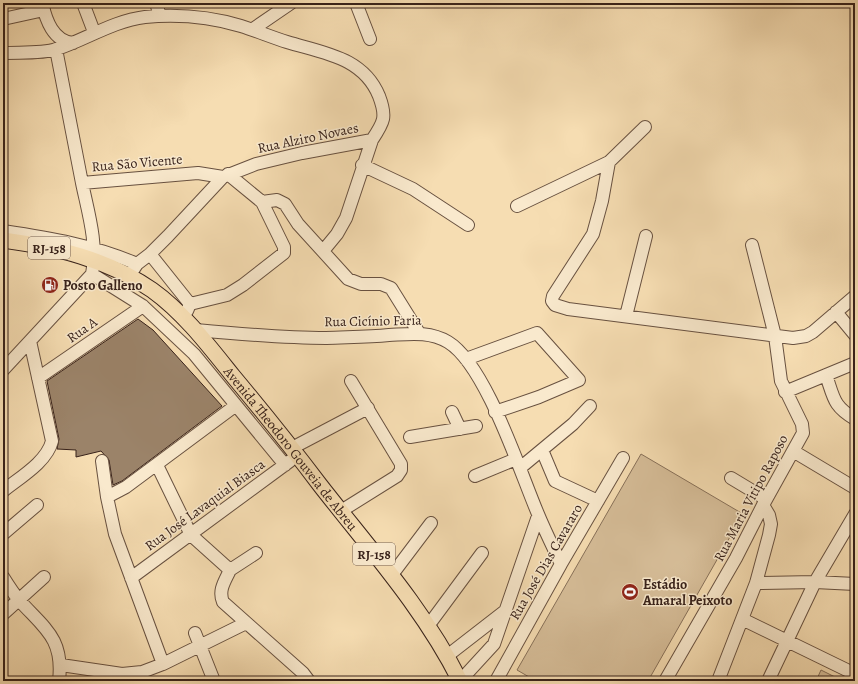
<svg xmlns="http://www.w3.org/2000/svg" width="858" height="684" font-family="Alegreya,serif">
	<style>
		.green { fill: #d6bd98; stroke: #877059 }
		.building { fill: #9b8369; stroke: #38221a }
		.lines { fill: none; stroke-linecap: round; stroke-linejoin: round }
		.minor-casing { stroke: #685140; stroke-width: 14 }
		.major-casing { stroke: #38221a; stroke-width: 17 }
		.minor { stroke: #f9e9cd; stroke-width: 12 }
		.major { stroke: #f6ddb2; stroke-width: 15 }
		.labels { text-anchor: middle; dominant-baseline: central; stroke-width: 3; stroke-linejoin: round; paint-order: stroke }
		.shield { fill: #f9e9cd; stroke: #725e50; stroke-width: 1 }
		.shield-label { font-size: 13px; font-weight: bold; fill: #38221a }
		.street-label { font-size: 14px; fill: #38221a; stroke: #f9e9cd }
		.poi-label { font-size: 14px; font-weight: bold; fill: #38221a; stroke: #f9e9cd; text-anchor: start }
	</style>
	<rect width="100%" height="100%" fill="#f6ddb2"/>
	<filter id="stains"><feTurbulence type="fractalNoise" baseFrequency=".005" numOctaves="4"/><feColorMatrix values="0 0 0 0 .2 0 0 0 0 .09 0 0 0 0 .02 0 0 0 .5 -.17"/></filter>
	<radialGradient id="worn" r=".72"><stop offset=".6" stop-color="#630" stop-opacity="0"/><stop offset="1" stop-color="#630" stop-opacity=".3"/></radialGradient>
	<path class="green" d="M641,454L743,514L648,681H536L517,670Z
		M821,670L843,681H816Z"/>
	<path class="building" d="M138,319L153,330L222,406L122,481L113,485L109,460L101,451L76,457V450L57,449L59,439L47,381Z"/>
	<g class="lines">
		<g class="minor-casing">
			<path id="minor" d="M42,3C46,20 53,41 73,43
				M83,3L94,32
				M156,3L160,16
				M356,3L370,39
				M3,19L44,10
				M253,29L291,3
				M56,49L82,183
				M3,53C20,52 41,54 57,49C87,39 113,21 145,17C177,14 211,17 241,26C257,31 271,37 287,42C323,53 363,57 379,96C387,117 384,122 372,140L302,153L256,164L223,177L168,236L150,254L137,264L129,276
				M609,162L602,201L593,234L553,296L552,301L555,305L568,309L793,338L806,336L813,332L855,296
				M362,165L413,189L468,225
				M223,177L198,173L82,183C88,212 98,244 92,274L143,306L194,354L285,465
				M262,202L277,200L285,204L298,224L348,279L361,284H381L391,288L419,333
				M517,206L609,162L645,127
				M3,231C49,238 94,245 137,264
				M323,251L337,234L346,218L372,140
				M150,254L190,304L187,311
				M190,304L227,295L243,285L284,253V247L262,202L228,174
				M836,312L855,335
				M626,316L646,236
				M196,330C239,334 282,338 326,338C347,337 368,337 389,335C410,334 429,331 448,342C486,365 520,472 538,514C545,531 553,547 561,564
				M466,359L537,333L579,380L539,397L495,412
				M3,370L92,274
				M826,375C834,398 833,406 855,419
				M38,378L143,306
				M785,392L855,363
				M452,412L460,429
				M410,437L476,426
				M292,448L368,408
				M542,450L555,481L598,501
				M793,451L855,488
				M102,461L107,497L115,534L163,664
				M157,465L191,535L230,570
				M520,468L573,424L590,406
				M475,476L516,459
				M731,478L766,499
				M3,491C19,478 47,462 52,441L30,341
				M107,497L126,487L235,406
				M341,511L397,476L401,470V464L351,381
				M3,534L37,505
				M230,570C225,581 218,590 223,602L303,673L309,681
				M230,570L256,553
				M391,576L431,523
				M3,577C8,585 13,593 19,600C44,628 64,638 59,681
				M131,578L290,461
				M756,583L815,582L855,584
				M3,614L44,577
				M742,619L855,674
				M428,626L482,553
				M195,633L214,681
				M447,656L505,611
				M61,665L122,674L142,672L163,664L246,623
				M460,681L494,644L538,516
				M496,681L561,564L623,458
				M665,681L736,558L763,505L803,433L802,424L781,381L775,336L752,245
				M718,681L756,583L769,535L771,524L769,515L763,505
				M768,681L815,582L855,514"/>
		</g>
		<g class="major-casing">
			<g id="major">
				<path id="s1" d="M3,240C55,247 108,259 152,290C184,313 209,346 233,376C263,412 292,448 320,485C369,548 424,609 460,681"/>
			</g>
		</g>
		<use href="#minor" class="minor"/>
		<use href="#major" class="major"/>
	</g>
	<defs>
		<g id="fuel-disc" transform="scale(0.9)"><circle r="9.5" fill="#8f2418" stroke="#f9e9cd"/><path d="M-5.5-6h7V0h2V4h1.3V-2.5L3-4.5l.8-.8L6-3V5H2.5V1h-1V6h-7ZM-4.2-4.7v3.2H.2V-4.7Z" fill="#fff"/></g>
		<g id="stadium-disc" transform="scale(0.9)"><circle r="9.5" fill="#8f2418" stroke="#f9e9cd"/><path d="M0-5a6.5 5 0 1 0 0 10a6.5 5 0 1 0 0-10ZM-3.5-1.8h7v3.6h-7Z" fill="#fff"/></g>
	</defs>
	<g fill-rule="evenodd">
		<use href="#fuel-disc" x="50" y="285"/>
		<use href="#stadium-disc" x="630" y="592"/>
	</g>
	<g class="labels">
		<g class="shield">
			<rect x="28" y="237" width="42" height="22" rx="3"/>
			<rect x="353" y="543" width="42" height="22" rx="3"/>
		</g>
		<g class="shield-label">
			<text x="49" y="248">RJ-158</text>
			<text x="374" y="554">RJ-158</text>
		</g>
		<g class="street-label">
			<text transform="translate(308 138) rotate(-12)">Rua Alziro Novaes</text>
			<text transform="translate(137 163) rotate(-5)">Rua São Vicente</text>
			<text transform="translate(373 321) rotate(-1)">Rua Cicínio Faria</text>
			<text transform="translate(82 330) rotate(-35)">Rua A</text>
			<text stroke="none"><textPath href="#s1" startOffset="370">Avenida Theodoro Gouveia de Abreu</textPath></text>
			<text transform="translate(751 498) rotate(-62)">Rua Maria Vitipo Raposo</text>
			<text transform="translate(205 505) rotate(-36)">Rua José Lavaquial Biasca</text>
			<text transform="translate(546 562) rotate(-60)">Rua José Dias Cavararo</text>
		</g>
		<g class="poi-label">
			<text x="63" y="285">Posto Galleno</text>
			<text x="643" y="584">Estádio<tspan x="643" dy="16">Amaral Peixoto</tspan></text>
		</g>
	</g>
	<rect width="858" height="684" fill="none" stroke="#f6ddb2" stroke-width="16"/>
	<rect x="4" y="4" width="850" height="676" fill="none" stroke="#38221a" stroke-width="2"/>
	<rect x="8" y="8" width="842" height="668" fill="none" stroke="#38221a"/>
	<rect width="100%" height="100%" filter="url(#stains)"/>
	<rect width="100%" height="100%" fill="url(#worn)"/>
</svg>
